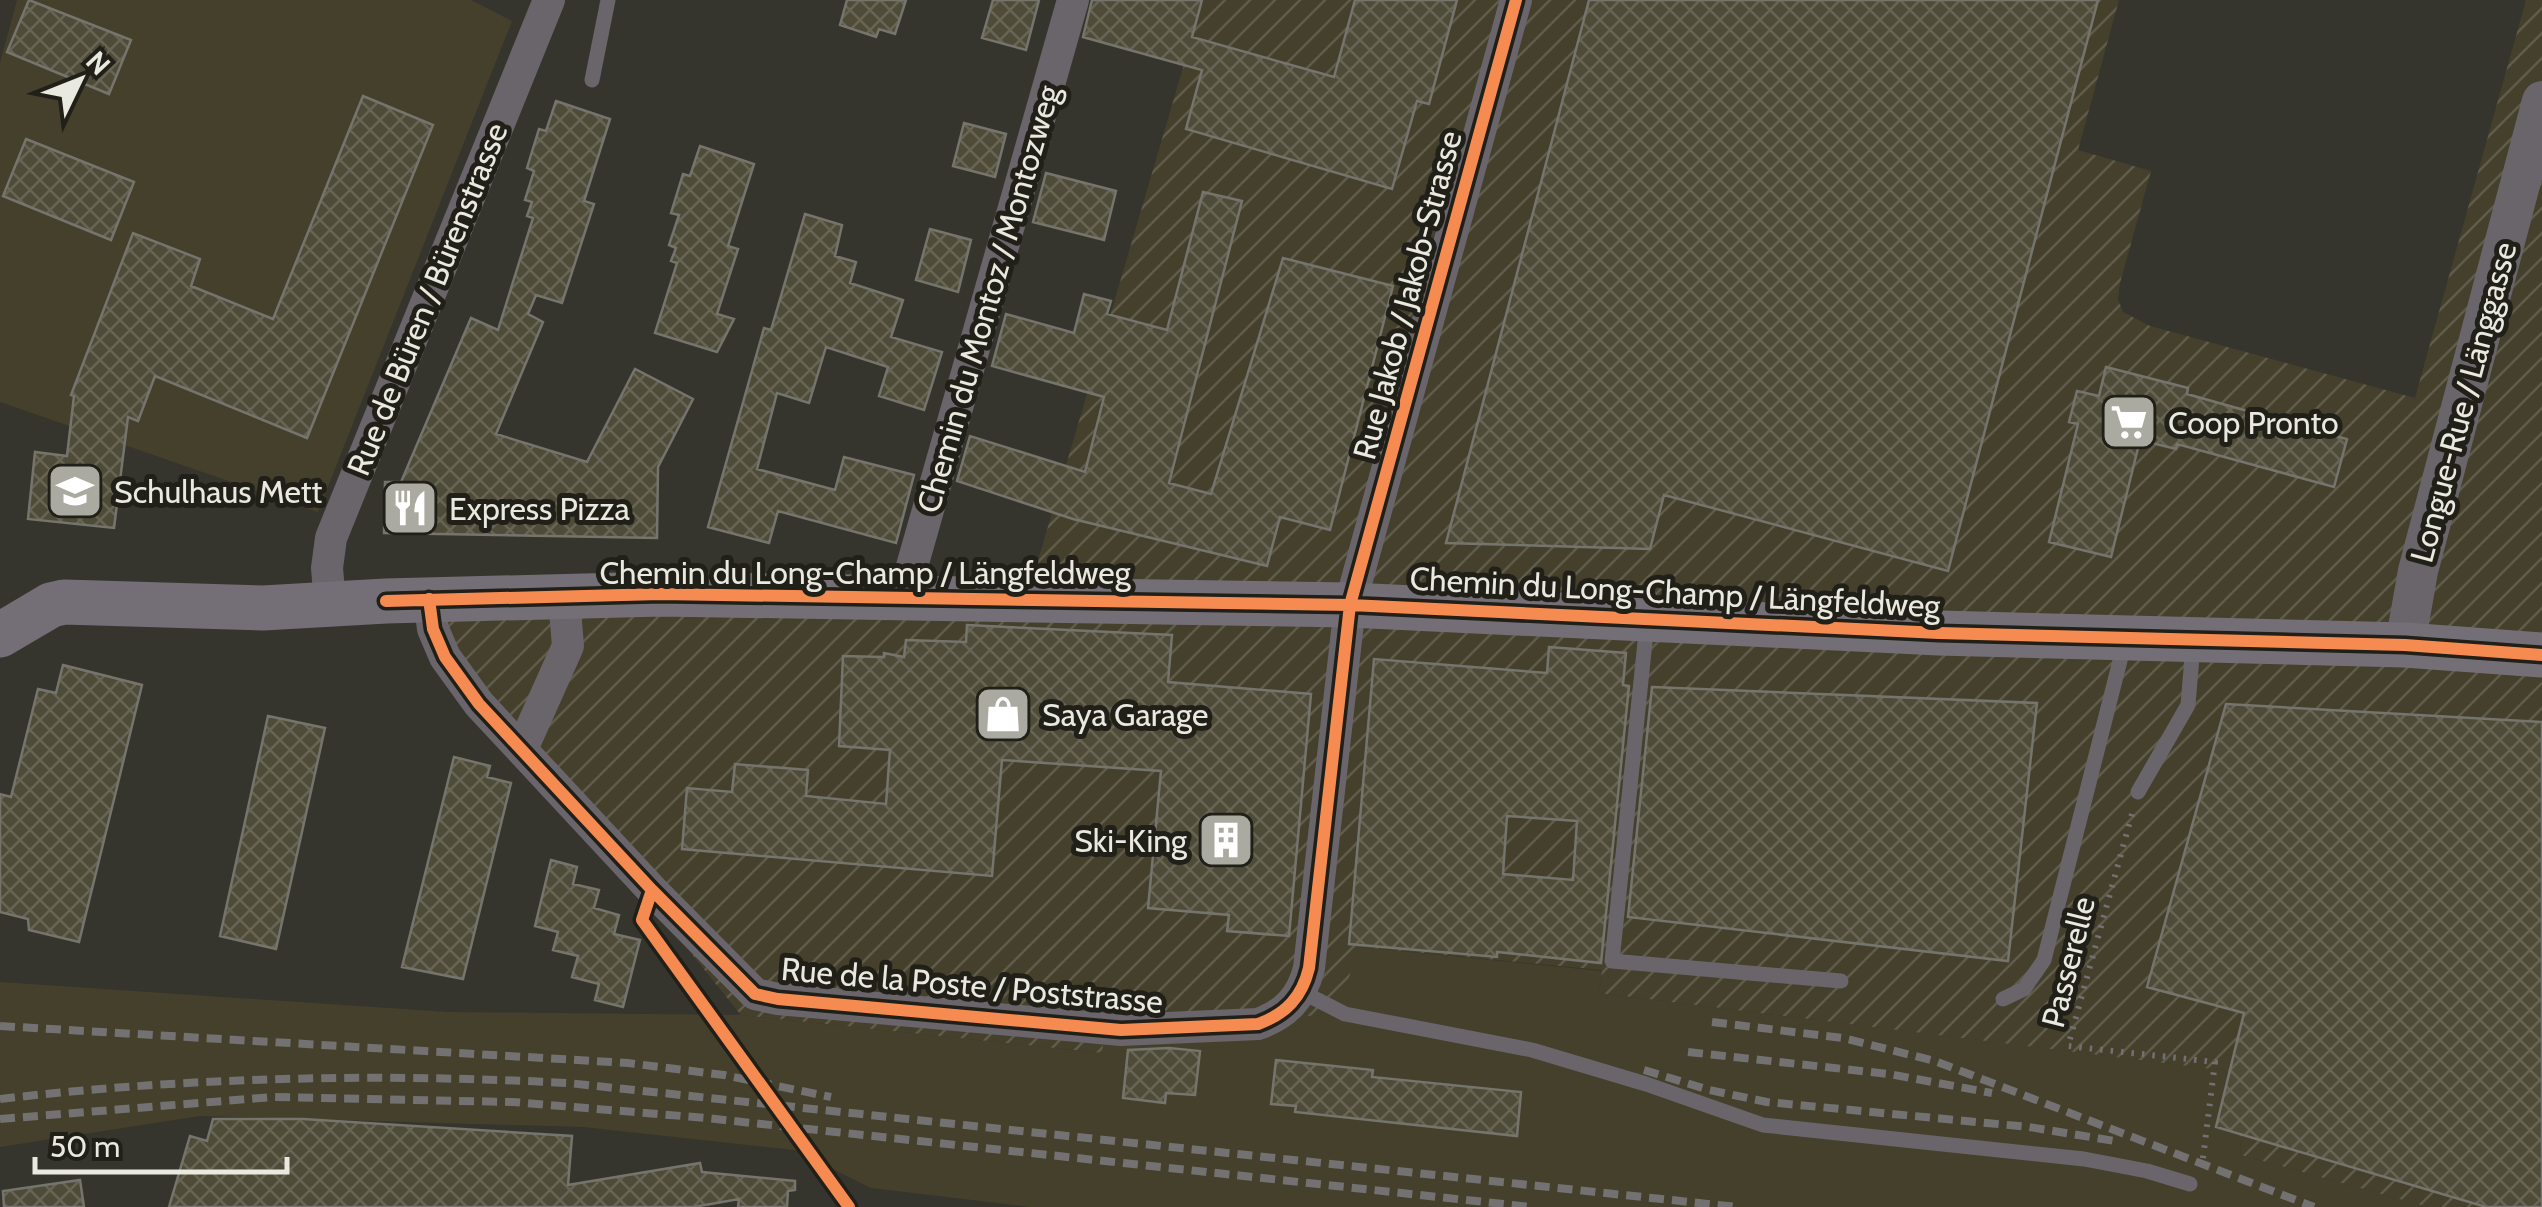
<svg xmlns="http://www.w3.org/2000/svg" width="2542" height="1207" font-family="Cabin,sans-serif">
	<style>
		.built { fill: #44402c }
		.industrial { fill: url(#industrial-furrows) }
		.building { fill: url(#building-cross-hatch); stroke: #75746d; stroke-width: 2.5; fill-rule: evenodd }
		.lines { fill: none; stroke-linecap: round; stroke-linejoin: round }
		.path { stroke: #737072; stroke-width: 6; stroke-dasharray: 2.5 8; stroke-linecap: butt }
		.service { stroke: #69656b; stroke-width: 15 }
		.minor { stroke: #69656b; stroke-width: 32 }
		.tertiary { stroke: #69656b; stroke-width: 40 }
		.secondary { stroke: #746f77; stroke-width: 45 }
		.rail { stroke: #737171; stroke-width: 8; stroke-dasharray: 15 8; stroke-linecap: butt }
		.cycleway-casing { stroke: #201f18; stroke-width: 19 }
		.cycleway { stroke: #f68b52; stroke-width: 12 }
		.labels { text-anchor: middle; dominant-baseline: central; stroke-width: 10; stroke-linejoin: round; paint-order: stroke }
		.street-label { font-size: 32px; fill: #eae9df; stroke: #201f18 }
		.poi-label { font-size: 32px; fill: #eae9df; stroke: #201f18; text-anchor: start }
	</style>
	<defs>
		<pattern id="industrial-furrows" width="10" height="10" patternUnits="userSpaceOnUse" patternTransform="scale(2.5)"><rect width="10" height="10" fill="#44402c"/><path d="M-1 1l2-2M0 10L10 0M9 11l2-2" fill="none" stroke="#5f5c4a"/></pattern>
		<pattern id="building-cross-hatch" width="8" height="8" patternUnits="userSpaceOnUse" patternTransform="scale(2.5)"><rect width="8" height="8" fill="#4e4b38"/><path d="M0 0l8 8M0 8l8-8" fill="none" stroke="#686554"/></pattern>
	</defs>
	<rect width="100%" height="100%" fill="#36352d"/>
	<path class="built" d="M17,0H471L512,21L318,512L0,402V63Z
		M1359,947L1602,971L1599,993L2237,1072L2241,1155L2428,1207H1031L871,1188L795,1150L583,1127L200,1116L0,1147V982L448,1012L741,1015L1101,1053L1107,1014Z"/>
	<path class="industrial" d="M1203,0H2119L2078,150L2151,171L2120,283L2118,299L2123,312L2150,326L2415,398L2526,0H2542V1207H2428L2241,1155L2236,1072L1599,993L1602,970L1360,947L1335,1016L1108,1014L1102,1053L741,1015L424,623L1034,574Z"/>
	<path class="building" d="M29,0L131,40L109,94L7,52Z
		M847,0H906L895,34L879,29L876,37L840,25Z
		M993,0H1039L1026,50L982,38Z
		M1092,0H1202L1192,37L1334,77L1355,0H1457L1429,104L1417,101L1392,189L1186,129L1202,70L1083,37Z
		M1589,0H2098L1948,571L1664,495L1650,549L1446,543Z
		M363,96L433,125L307,438L155,376L138,421L128,417L114,528L28,519L35,452L67,456L74,396L71,395L133,233L200,259L191,286L273,319Z
		M556,101L610,119L584,201L594,204L562,303L536,295L528,314L543,322L496,434L587,462L635,369L693,399L658,467L657,538L384,533L385,482H401L471,318L498,330L533,218L527,216L532,202L525,200L534,171L527,168L539,129L546,131Z
		M964,123L1006,134L995,177L953,166Z
		M26,139L134,182L111,240L3,196Z
		M700,146L754,164L728,246L738,249L717,314L734,319L717,352L655,333L677,263L671,261L676,248L669,245L679,215L671,213L683,174L690,176Z
		M1046,173L1116,191L1104,240L1033,222Z
		M1203,192L1242,201L1169,483L1211,494L1283,258L1393,286L1330,530L1280,517L1267,566L1073,519L957,481L970,436L1085,472L1104,397L992,366L1006,314L1074,333L1084,294L1111,301L1107,314L1167,330Z
		M805,214L842,225L835,256L856,262L850,283L903,300L891,337L942,352L924,410L879,396L888,367L826,347L809,403L777,393L757,469L835,490L844,457L914,475L896,543L778,511L769,543L708,527L764,328L771,330Z
		M930,229L971,240L958,292L916,280Z
		M2106,367L2188,388L2187,394L2347,439L2334,487L2177,444L2176,449L2140,440L2111,557L2049,542L2078,424L2069,422L2077,391L2099,396Z
		M967,625L1172,635L1168,682L1311,694L1289,936L1227,931L1229,915L1148,908L1161,771L1002,760L992,876L682,849L687,788L732,792L735,764L808,770L806,796L886,804L890,750L839,746L843,656L884,657V653L904,657L906,640L966,642Z
		M1549,647L1626,653L1623,685L1629,686L1601,963L1497,952V957L1349,944L1374,659L1547,673ZM1507,816L1577,821L1573,880L1503,874Z
		M63,665L142,685L79,942L29,930L28,919L0,912V794L11,797L38,689L56,693Z
		M1652,687L2037,703L2008,961L1628,917Z
		M2226,704L2542,722V1207H2486L2216,1127L2244,1013L2147,987Z
		M268,716L325,728L276,949L220,936Z
		M454,757L490,766L487,777L511,783L463,979L402,967Z
		M551,860L577,867L573,884L599,890L594,908L619,915L614,934L640,940L623,1007L595,1000L599,984L572,977L578,956L553,950L558,932L535,926Z
		M1169,1048L1200,1051L1195,1095L1166,1093L1165,1103L1123,1098L1128,1050Z
		M1276,1060L1373,1070L1372,1077L1521,1092L1517,1136L1295,1112L1296,1106L1271,1104Z
		M213,1119H303L572,1136L568,1185L700,1163L702,1172L795,1181V1190L788,1191L787,1207H738L739,1199L694,1207H169L190,1136L207,1141Z
		M80,1180L84,1207H4L3,1191Z"/>
	<g class="lines">
		<path class="path" d="M2132,814L2068,1046L2215,1062L2202,1166"/>
		<path class="service" d="M592,80L608,0
			M1650,621L1645,642L1612,961L1841,981
			M2138,792L2188,705L2193,645
			M1302,992L1345,1014L1532,1050L1646,1084L1763,1125L2084,1159L2147,1171L2190,1184
			M2003,999L2024,989L2044,960L2125,641"/>
		<path class="minor" d="M903,598L1073,0
			M429,599L433,629L445,657L479,704L652,890L755,994L778,999L1121,1030L1258,1024C1286,1014 1302,997 1309,968L1350,605L1516,0
			M330,603L327,568L331,538L549,0
			M522,749L568,646L564,598"/>
		<path class="tertiary" d="M2405,645L2418,571L2542,101"/>
		<path class="secondary" d="M0,635L51,605L64,602L263,608L386,601L661,594L1350,605L1939,633L2405,645L2542,655"/>
		<path class="rail" d="M1712,1022L1843,1038L1935,1061L2314,1207
			M0,1026L628,1063L724,1075L831,1097
			M1688,1052L1889,1074L1992,1093
			M1644,1070L1709,1090L1767,1102L2029,1127L2115,1141
			M0,1099C189,1077 378,1073 568,1083L1737,1207
			M0,1119L273,1097L513,1102L706,1118L1531,1207"/>
		<g class="cycleway-casing">
			<path id="cycleway" d="M429,599L433,629L445,657L479,704L652,890L755,994L778,999L1121,1030L1258,1024C1286,1014 1302,997 1309,968L1350,605L1516,0
				M386,601L661,594L1350,605L1939,633L2405,645L2542,655
				M652,890L642,920L849,1207"/>
		</g>
		<use href="#cycleway" class="cycleway"/>
	</g>
	<defs>
		<g id="supermarket-square" transform="scale(2.875)"><rect x="-9" y="-9" width="18" height="18" rx="4" fill="#abaaa1" stroke="#201f18"/><path d="M-6-5.5h2.5l.6 2H6L4.5 2H-2.5L-4.4-4H-6ZM-1.5 3.2a1.3 1.3 0 1 0 .1 0ZM3 3.2a1.3 1.3 0 1 0 .1 0Z" fill="#fff"/></g>
		<g id="school-square" transform="scale(2.875)"><rect x="-9" y="-9" width="18" height="18" rx="4" fill="#abaaa1" stroke="#201f18"/><path d="M0-5L7-2L0 1L-7-2ZM-4 1L0 2.5L4 1V4Q0 6-4 4Z" fill="#fff"/></g>
		<g id="restaurant-square" transform="scale(2.875)"><rect x="-9" y="-9" width="18" height="18" rx="4" fill="#abaaa1" stroke="#201f18"/><path d="M-5-6h1v4h1v-4h1v4h1v-4h1v5L-1.5 .5V6h-2V.5L-5-1ZM5-6V6H3V1.5H1.5Q1.5-4 5-6Z" fill="#fff"/></g>
		<g id="shop-square" transform="scale(2.875)"><rect x="-9" y="-9" width="18" height="18" rx="4" fill="#abaaa1" stroke="#201f18"/><path d="M-5-2.5h2.3a2.7 3.5 0 0 1 5.4 0H5L5.5 6h-11ZM-1.5-2.5h3a1.5 2.3 0 0 0-3 0Z" fill="#fff"/></g>
		<g id="building-square" transform="scale(2.875)"><rect x="-9" y="-9" width="18" height="18" rx="4" fill="#abaaa1" stroke="#201f18"/><path d="M-4-6H4V6H1V3H-1V6H-4ZM-2.5-4.3h1.7v1.8h-1.7ZM.8-4.3h1.7v1.8H.8ZM-2.5-1h1.7V.8h-1.7ZM.8-1h1.7V.8H.8Z" fill="#fff"/></g>
	</defs>
	<g fill-rule="evenodd">
		<use href="#supermarket-square" x="2129" y="422"/>
		<use href="#school-square" x="75" y="491"/>
		<use href="#restaurant-square" x="410" y="508"/>
		<use href="#shop-square" x="1003" y="714"/>
		<use href="#building-square" x="1226" y="840"/>
	</g>
	<g class="labels">
		<g class="street-label">
			<text transform="translate(1407 295) rotate(-75)">Rue Jakob / Jakob-Strasse</text>
			<text transform="translate(427 299) rotate(-68)">Rue de Büren / Bürenstrasse</text>
			<text transform="translate(988 299) rotate(-74)">Chemin du Montoz / Montozweg</text>
			<text transform="translate(2463 402) rotate(-75)">Longue-Rue / Länggasse</text>
			<text x="865" y="572">Chemin du Long-Champ / Längfeldweg</text>
			<text transform="translate(1675 592) rotate(3)">Chemin du Long-Champ / Längfeldweg</text>
			<text transform="translate(2068 962) rotate(-76)">Passerelle</text>
			<text transform="translate(972 985) rotate(5)">Rue de la Poste / Poststrasse</text>
		</g>
		<g class="poi-label">
			<text x="2168" y="422">Coop Pronto</text>
			<text x="114" y="491">Schulhaus Mett</text>
			<text x="449" y="508">Express Pizza</text>
			<text x="1042" y="714">Saya Garage</text>
			<text x="1187" y="840" text-anchor="end">Ski-King</text>
		</g>
	</g>
	<g transform="translate(80 80) rotate(47)" stroke="#201f18" stroke-width="8" paint-order="stroke">
	<path d="M0-8L18 38L0 25L-18 38Z" fill="#eae9df"/>
	<text y="-15" font-size="28" font-weight="bold" text-anchor="middle" fill="#eae9df">N</text>
	</g>
	<path d="M35 1157v15h252v-15" fill="none" stroke="#eae9df" stroke-width="5"/>
	<text x="50" y="1157" font-size="30" fill="#eae9df" stroke="#201f18" stroke-width="8" paint-order="stroke">50 m</text>
</svg>
